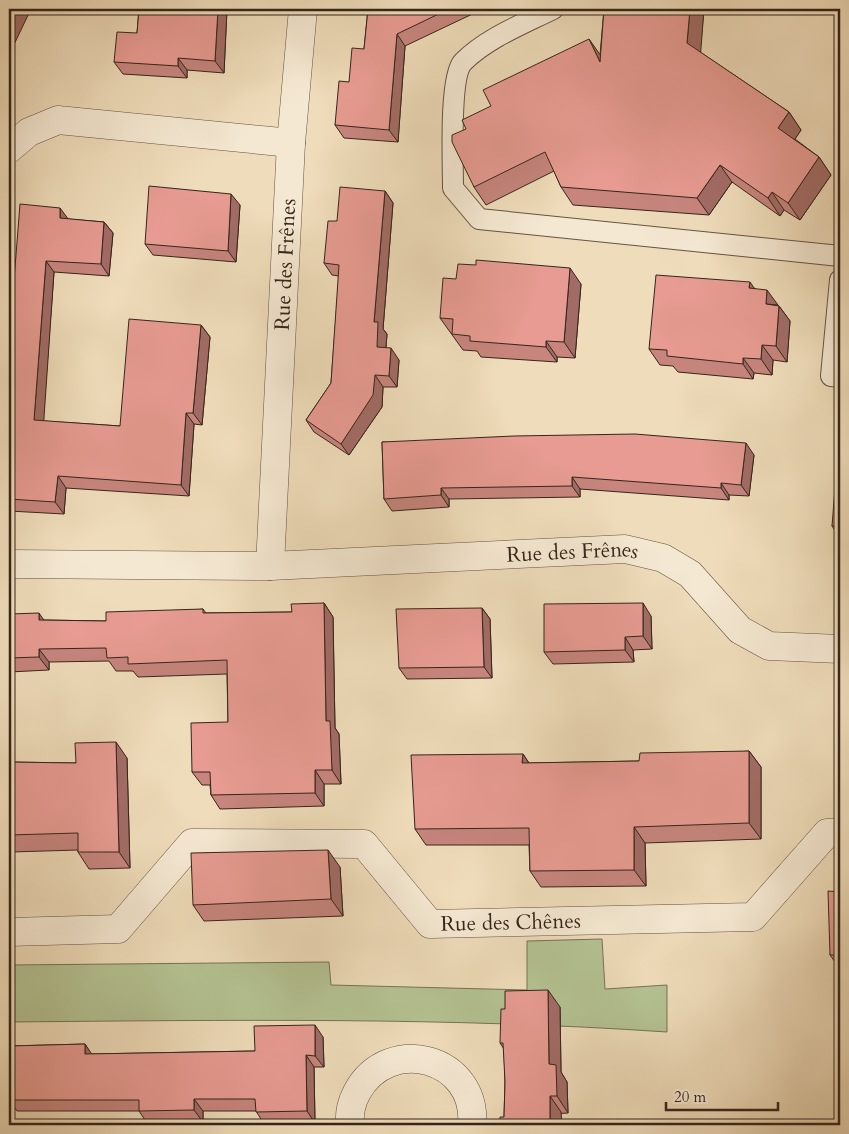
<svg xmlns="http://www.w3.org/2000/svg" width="849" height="1134" font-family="Cardo,serif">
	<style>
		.green { fill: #b4c293; stroke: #747456 }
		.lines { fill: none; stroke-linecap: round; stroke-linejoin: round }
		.lane-casing { stroke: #645342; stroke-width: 22 }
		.street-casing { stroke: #645342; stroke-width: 29 }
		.lane { stroke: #f5e8d2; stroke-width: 20 }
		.street { stroke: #f5e8d2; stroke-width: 28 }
		.wall { fill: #c7857e; stroke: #35251a }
		.shaded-wall { fill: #a26c66; stroke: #35251a }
		.building { fill: #e79b92; stroke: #35251a }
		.labels { text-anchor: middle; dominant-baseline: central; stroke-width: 4; stroke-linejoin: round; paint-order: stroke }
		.street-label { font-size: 21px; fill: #35251a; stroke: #f5e8d2 }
	</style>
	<rect width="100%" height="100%" fill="#efdcba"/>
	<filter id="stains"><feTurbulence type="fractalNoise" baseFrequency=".004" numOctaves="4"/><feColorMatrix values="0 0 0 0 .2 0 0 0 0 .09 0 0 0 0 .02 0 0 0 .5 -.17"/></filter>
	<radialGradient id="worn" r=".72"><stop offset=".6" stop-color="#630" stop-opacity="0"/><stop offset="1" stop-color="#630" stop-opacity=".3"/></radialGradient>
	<path class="green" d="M602,939L605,989L667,985V1032C448,1017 228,1020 9,1022V965L329,962L331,985L527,990V941Z"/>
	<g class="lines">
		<g class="lane-casing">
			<path id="lane" d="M553,9C523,24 487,38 463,62C449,77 453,164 453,188L479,219L840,256
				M840,280L831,376L840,377"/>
		</g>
		<g class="street-casing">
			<g id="street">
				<path d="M9,149L29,132L58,120L291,143"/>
				<path id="s1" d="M9,564L270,566L625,549L663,558L690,574L740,630L769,646L840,649"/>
				<path id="s2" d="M270,566L291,143L303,9"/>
				<path id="s3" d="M9,932L118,929L192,843L364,844L430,924L753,917L827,833L840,832"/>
				<path d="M351,1125C348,1115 352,1101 357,1092C389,1033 478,1058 472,1125"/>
			</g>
		</g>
		<use href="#lane" class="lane"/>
		<use href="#street" class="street"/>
	</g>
	<path class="wall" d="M139,9H227L224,73L187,70V78L123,74L114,62L137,33Z
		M368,9H483L405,46L398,142L344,138L335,125L349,82L364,49Z
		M604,9H704L700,52L789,112L801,130L795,139L819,157L831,175L800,220L784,210L780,216L732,182L709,215L573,205L561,187L554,171L486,205L474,187L466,129L600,55Z
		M385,191L393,203L383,329L387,334L386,347L399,360L397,387H383L382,407L349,455L314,432L306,420L331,383L339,276L332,275L324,263L337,221Z
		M240,205L236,262L153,255L145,244Z
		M68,219L104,222L113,233L109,276L54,272L43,421L120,426L201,325L210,337L202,425L194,424L189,496L66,488L64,514L9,511V293H13Z
		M581,284L575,358L557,357V362L481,357L477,351L463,350L440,318Z
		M754,288L778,305L779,306L790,321L787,362L773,360L772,375L754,373L753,379L678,372L673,366L660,365L649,349Z
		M382,442L754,455L749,496L729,495V500L580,489V497L449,499V507L392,511L384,499Z
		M840,489V538L832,526Z
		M324,603L333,617L335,728L339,734L341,784H324V806L220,809L211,795L210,785H202L192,772L228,722L227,674L138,677L133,671H116L109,661L49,662V670L9,672V614L44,620L106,621L203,609L206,613L292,612Z
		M482,608L490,619L492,678L407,679L399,668Z
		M651,616L652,649L633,650L634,662L553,664L544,652Z
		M749,751L761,767V839L645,843L646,886L541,887L530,871L529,845H426L415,829L523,754L529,763L639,761Z
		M127,758L130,868L89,869L78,852V850L11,852L12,896H9V762L76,763Z
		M340,867L343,916L204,921L193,905Z
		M840,892V969L830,955Z
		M560,1007L561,1072L567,1082L568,1113L504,1117L505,1082L504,1049L500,1043Z
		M323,1037L324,1067H314L315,1123L264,1124L256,1111H203V1122L147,1123L139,1111H17L11,1103H9V1046L85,1044L91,1054L255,1051Z"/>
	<path class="shaded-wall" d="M17,9H31L9,55V26Z
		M218,9H227L224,73L215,61Z
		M690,9H704L700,61L687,43Z
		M397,34L405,46L398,142L389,130Z
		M589,39L601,56L600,62Z
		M178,58L187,70V78L178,66Z
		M789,112L801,130L791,145L778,128Z
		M819,157L831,175L800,220L788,203Z
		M720,165L732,182L709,215L697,198Z
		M385,191L393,203L383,329L387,334L385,359L377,347L374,322Z
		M772,192L784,210L780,216L768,198Z
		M231,194L240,205L236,262L228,251Z
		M60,208L69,220L60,218Z
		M104,222L113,233L109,276L101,264Z
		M46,261L54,272L43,432L34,420Z
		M570,268L581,284L575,358L564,342Z
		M750,282L761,298L749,288Z
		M767,290L778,305L766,304Z
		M779,306L790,321L787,362L776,346Z
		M201,325L210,337L202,425L193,413Z
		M546,341L557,357V362L546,347Z
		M762,345L773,360L772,375L761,359Z
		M391,348L399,360L397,387L389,376Z
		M743,358L754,373L753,379L743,364Z
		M375,375L383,387L382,407L349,455L341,444Z
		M186,413L194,424L189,496L181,485Z
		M746,443L754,455L749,496L741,485Z
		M58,476L66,488L64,514L55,502Z
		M572,477L580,489V497L572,486Z
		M721,483L729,495V500L721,488Z
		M441,488L449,499V507L441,495Z
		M324,603L333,617L335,728L339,734L341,784L332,770L326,721Z
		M643,603L651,616L652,649L643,636Z
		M482,608L490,619L492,678L484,667Z
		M39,613L48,626L39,620Z
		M625,637L633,650L634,662L625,650Z
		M39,649L49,662V670L39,657Z
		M116,742L127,758L130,868L119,852Z
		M749,751L761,767V839L749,823Z
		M523,754L534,771L522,763Z
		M315,770L324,784V806L315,793Z
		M634,827L645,843L646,886L634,870Z
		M9,848L11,852L12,896L9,892Z
		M328,850L340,867L343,916L331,899Z
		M548,990L560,1007L561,1072L567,1082L568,1113L557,1096L549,1064Z
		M315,1025L323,1037L324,1067L315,1056Z
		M85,1044L93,1056L85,1054Z
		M306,1055L314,1067L315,1123L307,1111Z
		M550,1096L561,1112L562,1125H550Z
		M194,1099L203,1111V1122L194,1110Z"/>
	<path class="building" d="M9,9H17L9,26Z
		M139,9H218L215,61L178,58V66L114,62L117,32L137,33Z
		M368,9H449L397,34L389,130L335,125L339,81L349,82L352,48L364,49Z
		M604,9H690L687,43L789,112L778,128L819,157L788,203L772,192L768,198L720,165L697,198L561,187L545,152L474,187L452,142V135L466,129L462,120L491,106L483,90L589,39L600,62Z
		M149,186L231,194L228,251L145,244Z
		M340,187L385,191L374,322H378L377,347L391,348L389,376L375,375L373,395L341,444L306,420L331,383L339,265L324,263L328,221H337Z
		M20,204L60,208V218L104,222L101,264L46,261L34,420L120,426L129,319L201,325L193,413H186L181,485L58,476L55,502L9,499V293H13Z
		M476,260L570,268L564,342L546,341V347L470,341V336L452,334L453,319L440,318L443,278L456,279L458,264L476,265Z
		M656,275L750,282L749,288L767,290L766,304L779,306L776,346L762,345L761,359L743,358V364L667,356V350L649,349Z
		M635,434L746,443L741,485L721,483V488L572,477V486L441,488V495L384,499L382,442L514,436Z
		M835,488L840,489V527L832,526Z
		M324,603L326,721H330L332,770H315V793L211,795L210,772H192L191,723L228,722L227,660L128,664V657L107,658L106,648L39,649V657L9,658V614L39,613V620L106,621V612L203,609V613L292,612L291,604Z
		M643,603V636L625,637V650L544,652V604Z
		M482,608L484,667L399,668L396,609Z
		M116,742L119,852H78V833L9,835V762L76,763L75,743Z
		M749,751V823L634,827V870L530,871L529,828L415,829L411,755L523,754L522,763L639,761L640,753Z
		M328,850L331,899L193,905L191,853Z
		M828,891L840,892V955H830Z
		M548,990L549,1064L556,1065L557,1096H550V1125H500V1117H504L505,1082L503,1043H500L501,1009H505V991Z
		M315,1025V1056L306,1055L307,1111L256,1112L255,1099H194V1110L139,1111V1100H9V1046L85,1044V1054L255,1051L254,1026Z"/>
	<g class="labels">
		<g class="street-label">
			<text stroke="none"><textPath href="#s2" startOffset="302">Rue des Frênes</textPath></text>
			<text stroke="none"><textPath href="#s1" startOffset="564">Rue des Frênes</textPath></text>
			<text stroke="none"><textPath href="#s3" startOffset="579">Rue des Chênes</textPath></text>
		</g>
	</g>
	<rect width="849" height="1134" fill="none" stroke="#efdcba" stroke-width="30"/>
	<rect x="10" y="10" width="829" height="1114" fill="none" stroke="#35251a" stroke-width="2.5"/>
	<rect x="15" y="15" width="819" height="1104" fill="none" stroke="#35251a"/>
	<path d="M666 1102v8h112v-8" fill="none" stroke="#35251a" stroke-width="2.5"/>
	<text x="674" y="1102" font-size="15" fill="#35251a" stroke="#f5e8d2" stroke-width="4" paint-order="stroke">20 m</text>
	<rect width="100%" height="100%" filter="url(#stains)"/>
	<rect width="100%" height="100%" fill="url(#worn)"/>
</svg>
